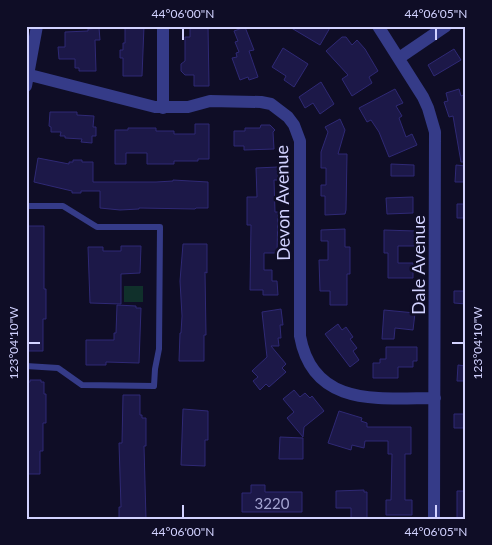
<svg xmlns="http://www.w3.org/2000/svg" width="492" height="545" font-family="Lato,sans-serif">
	<style>
		.green { fill: #10302b }
		.building { fill: #1c1848; stroke: #2f2975 }
		.lines { fill: none; stroke-linecap: round; stroke-linejoin: round }
		.lane { stroke: #353b88; stroke-width: 6 }
		.street { stroke: #353b88; stroke-width: 12 }
		.ticks { fill: none; stroke: #d2d2ff; stroke-width: 2 }
		.labels { text-anchor: middle; dominant-baseline: central; stroke-width: 5; stroke-linejoin: round; paint-order: stroke }
		.number-label { font-size: 15px; fill: #a4a4d1 }
		.street-label { font-size: 18px; fill: #d2d2ff; stroke: #0f0d26 }
		.neatline { fill: none; stroke: #d2d2ff; stroke-width: 2 }
		.ticks-label { font-size: 12px; text-anchor: middle; fill: #d2d2ff }
	</style>
	<rect width="100%" height="100%" fill="#0f0d26"/>
	<path class="green" d="M124,286H143V302H124Z"/>
	<path class="building" d="M125,26H144L142,76H123V58H120V50H123V43H125Z
		M190,26H208L209,86H194V75H185L181,71V64L185,61V37H190Z
		M288,26H331L320,45Z
		M245,27L254,50L249,51L258,77L249,80L248,77L240,80L232,58L237,57L236,53L239,52L235,42L238,41L234,31Z
		M99,28L100,40H95L96,71H79V68H75V59H59L58,47H65V32L88,31V29Z
		M342,37H346L352,45L357,40L365,49L378,71L369,77L372,83L352,96L342,79L348,75L326,51Z
		M283,48L308,64L294,87L284,80L286,76L272,67Z
		M454,49L461,60L434,76L428,65Z
		M321,82L334,104L320,114L313,103L305,108L299,97Z
		M395,89L403,103L396,106L402,116L399,118L406,137L412,134L417,145L389,157L379,132L371,120L367,122L359,108Z
		M459,89L461,96L466,94V162H461L453,116L449,117L444,102L448,101L446,93Z
		M50,112H77V115L94,116L93,127H96V136H92V143L81,142L82,139L65,138V136H60L61,132H51V127L49,126Z
		M340,119L345,130L338,154H347L346,210L345,214L325,215V196H321V185H326V168H321V152L328,132L325,127Z
		M195,124H209V159H198V161H174V164H147V153H126V164H115V130H128V128H156V131H174V134H195Z
		M261,125H270L275,130L273,132L274,149L244,150V146H234V131H245V128H260Z
		M38,158L69,164V162H73V160H82V162H93V182H156L173,181V180L208,182V208H196L195,209L139,208V209L120,210L100,208V191H81V193H72V191L34,182Z
		M391,164L414,165V176H391Z
		M456,165L466,166V182H455Z
		M278,167V180H274L275,212H278L277,253H264V270H272V281H277L278,295H263V290H250L251,225H247V197H257L256,168Z
		M413,197V213L387,214L386,198Z
		M457,204H466V218H457Z
		M26,226H44V289H46V319H43V351H26Z
		M345,229V247H350V274H347V305H330V291H320L319,260H328V241H321V230Z
		M384,230L415,231V233H418L417,246H398V263H413V278H388V253H384Z
		M183,244H207V273L205,272L206,335H204V361H179L180,333H181L182,316L180,281Z
		M121,246H141L140,273L121,274V304L90,303L88,247H103V251H121Z
		M454,291H466V304L454,303Z
		M117,305L136,306V308H141L139,363L106,362V365H86V340H114V333H116Z
		M281,309L283,325H280L281,338H278L279,346H271L286,364L282,368L286,372L269,387L266,384L260,390L253,381L258,377L252,371L267,357L262,312Z
		M384,310L415,313L413,330L395,328L394,339H382Z
		M338,324L342,330L346,327L353,337L350,339L357,348L353,351L359,360L350,367L325,334Z
		M386,347H417V361H413V367H398V378H373V363H380V359H386Z
		M458,365L466,366V381H457Z
		M30,380H41V382H44V394H46V423H43V451H40V474H26V382H30Z
		M294,390L300,397L305,393L310,398L312,396L324,411L304,427L303,437L287,418L294,412L283,399Z
		M123,395H140V415H142V418H146V446H144L146,519H120L119,517V507H121L119,443H122Z
		M183,409L208,411V440H205V466L181,465Z
		M339,411L362,418L361,421L367,423V427H411V454H405V500H412V515H386V500H391L392,454H388V441H365L364,448L352,445L351,450L328,443Z
		M454,414H466V428H454Z
		M280,437L303,438V459H279Z
		M251,485H265V492H302V512H242V493H251Z
		M364,490V492H367V518H351V508H336V491Z
		M457,491H466V519H457Z"/>
	<g class="lines">
		<path class="lane" d="M26,206H63L97,227H160L159,349L155,369L154,386L82,385L58,368L26,366"/>
		<path class="street" d="M163,26V108
			M378,26L423,97L428,108L435,132L434,519
			M399,58L446,26
			M26,74L155,107H188L210,101L261,102L271,104L288,117L294,125L300,141V336C313,408 379,398 435,398
			M26,86L37,26"/>
	</g>
	<path class="ticks" d="M183,28V40M436,28V40M28,343H40M452,343H464M183,505V518M436,505V518"/>
	<g class="labels">
		<g class="number-label">
			<text x="272" y="503">3220</text>
		</g>
		<g class="street-label">
			<text transform="translate(282 203) rotate(-91)">Devon Avenue</text>
			<text transform="translate(418 265) rotate(-90)">Dale Avenue</text>
		</g>
	</g>
	<rect width="492" height="545" fill="none" stroke="#0f0d26" stroke-width="55"/>
	<rect x="28" y="28" width="436" height="490" class="neatline"/>
	<g class="ticks-label">
		<text x="183" y="18">44°06'00"N</text>
		<text x="436" y="18">44°06'05"N</text>
		<text transform="translate(478 343) rotate(-90)" y="4">123°04'10"W</text>
		<text transform="translate(14 343) rotate(-90)" y="4">123°04'10"W</text>
		<text x="183" y="536">44°06'00"N</text>
		<text x="436" y="536">44°06'05"N</text>
	</g>
</svg>
